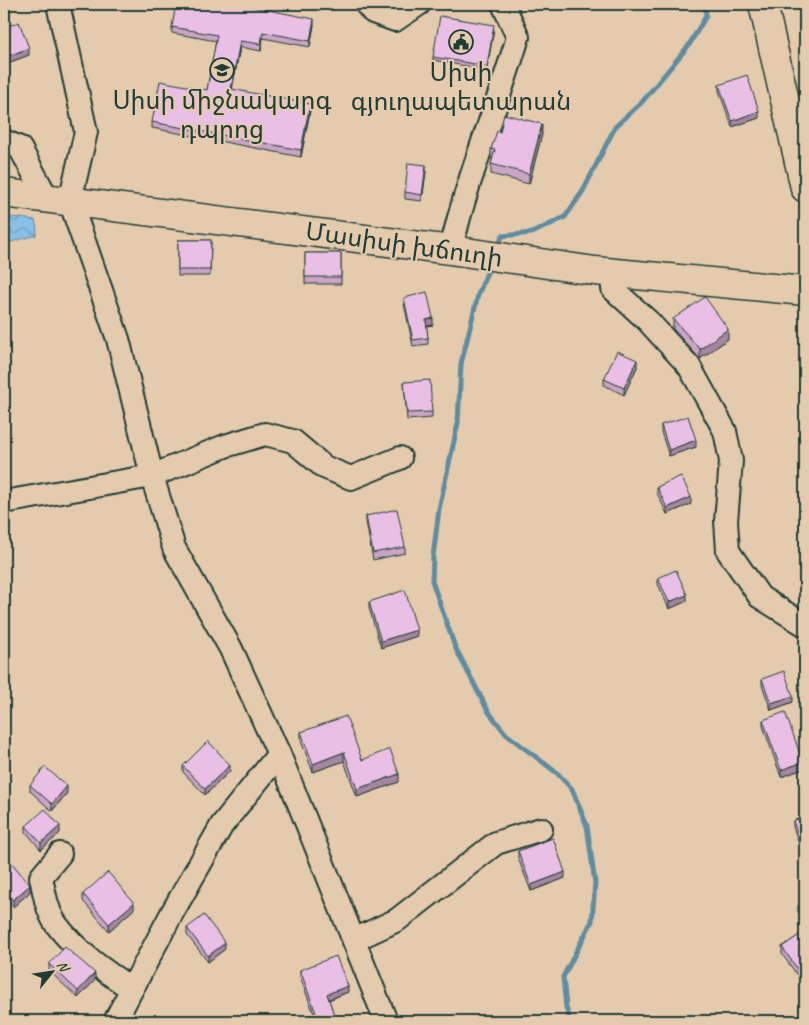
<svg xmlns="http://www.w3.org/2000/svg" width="809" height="1025" font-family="Caveat,'Noto Sans Armenian',sans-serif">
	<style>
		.water { fill: url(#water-waves); stroke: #5f8ca0 }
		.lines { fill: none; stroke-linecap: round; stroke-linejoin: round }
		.stream { stroke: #5f8ca0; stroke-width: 5 }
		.minor-casing { stroke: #1f3d34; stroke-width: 26 }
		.major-casing { stroke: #1f3d34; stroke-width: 31 }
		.minor { stroke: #e5cbad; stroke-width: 22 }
		.major { stroke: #e5cbad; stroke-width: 28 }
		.wall { fill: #c9a4c5; stroke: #1f3d34 }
		.shaded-wall { fill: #a486a0; stroke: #1f3d34 }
		.building { fill: #eabfe5; stroke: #1f3d34 }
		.labels { text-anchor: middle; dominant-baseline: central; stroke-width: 4; stroke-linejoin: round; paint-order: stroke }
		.poi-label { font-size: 25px; fill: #1f3d34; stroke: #e5cbad }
		.street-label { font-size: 25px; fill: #1f3d34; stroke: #e5cbad }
	</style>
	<defs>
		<pattern id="water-waves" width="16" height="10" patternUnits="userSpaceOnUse" patternTransform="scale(1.25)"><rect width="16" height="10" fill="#8ac0e8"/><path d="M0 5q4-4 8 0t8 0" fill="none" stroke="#709dbd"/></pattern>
	</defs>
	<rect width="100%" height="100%" fill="#e5cbad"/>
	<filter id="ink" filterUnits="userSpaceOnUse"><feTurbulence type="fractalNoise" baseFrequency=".02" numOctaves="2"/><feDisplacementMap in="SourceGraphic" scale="10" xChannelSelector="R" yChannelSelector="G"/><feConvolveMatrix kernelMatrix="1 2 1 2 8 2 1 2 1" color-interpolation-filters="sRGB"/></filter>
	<g filter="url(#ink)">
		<path class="water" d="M4,216L35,220L37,229L36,235L4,244Z"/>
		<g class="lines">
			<path class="stream" d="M498,248L502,236L532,233L565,217L583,191L615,127L642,102L689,45L706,16L705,4
				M490,265L478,295L461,364L458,423L439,509L433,557L432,581L455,647L488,711L506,734L557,773L572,789L587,826L595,883L592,921L563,977L566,1007L570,1021"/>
			<g class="minor-casing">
				<path id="minor" d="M58,4L86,132L70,201L118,339L152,476L174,548L231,649L279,754L386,1021
					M366,4L373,12L395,20L419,4
					M4,141L20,148L47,198
					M451,250C467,177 497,108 518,37L503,4
					M612,273L613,289L648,321L689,366L725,431L731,461L726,521L728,551L760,597L805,625
					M4,502L152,476L225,446L265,434L293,441L324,467L351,478L400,458
					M60,854L41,877C44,892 47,911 56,924C77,952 104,971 132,989
					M354,940L397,920L496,843L541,829
					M115,1021L172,913L222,825L279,754"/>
			</g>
			<g class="major-casing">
				<path id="major" d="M763,4L805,188
					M4,193L451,250L595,271L805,291"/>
			</g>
			<use href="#minor" class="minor"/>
			<use href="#major" class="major"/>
		</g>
		<path class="wall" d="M314,25L310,47L263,38L261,51L240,47L232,89L310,111L301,157L152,128V122L207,90L216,41L172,33V27Z
			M4,28L29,55L8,63L4,51Z
			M494,29L487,70L433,60V57Z
			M719,85L759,118L732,127L719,91Z
			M500,132L542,134L529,184L491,174V164L493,159H491V149Z
			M426,171L422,201L405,199V192Z
			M178,240H211L210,276H178Z
			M305,253H341V284H305Z
			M404,298L433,325L426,326L428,338V344L413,346L404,304Z
			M673,319L728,339L700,359L673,329Z
			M637,367L624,395L604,385V379Z
			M404,382L432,412V418L407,420Z
			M661,425L696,447L669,456L661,432Z
			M657,487L691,504L667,514L657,493Z
			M366,516L405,547V553L373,560L366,522Z
			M658,578L687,601L669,609L658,584Z
			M369,602L417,636L381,648L369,608Z
			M762,679L793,702L771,710L762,685Z
			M763,720L803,769L781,777L763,726Z
			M301,732L362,760L399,782L357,797L344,761L313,772L301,741Z
			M183,766L230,771L205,795L183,772Z
			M30,785L67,793L52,811L30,791Z
			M805,816V853L803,854L793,827V821Z
			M26,826L60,833L41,850L26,832Z
			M518,851L565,878L531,891L518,858Z
			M4,869L30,892L13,907L4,896Z
			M83,894L134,909L109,931L83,901Z
			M805,900V921L798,912V906Z
			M187,928L225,949L208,962L187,935Z
			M805,931L803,983L782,954V947Z
			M49,964L95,980L78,998L49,971Z
			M300,970L348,992L329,1000L336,1021L314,1014L300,977Z"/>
		<path class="shaded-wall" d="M314,19V25L310,47V41Z
			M263,32V38L261,51V44Z
			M240,41V47L231,95V89Z
			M29,48V55L8,63V56Z
			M310,104V111L301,157V150Z
			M759,111V118L732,127V121Z
			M542,124V134L529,184V174Z
			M426,165V171L422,201V195Z
			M433,318V325L426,326V320Z
			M728,329V339L700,359V349Z
			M637,360V367L624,395V388Z
			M696,440V447L669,456V450Z
			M691,497V504L667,514V508Z
			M687,595V601L669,609V602Z
			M417,630V636L381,648V641Z
			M793,696V702L771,710V703Z
			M344,752V761L313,772V764Z
			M803,762V769L781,777V770Z
			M230,765V771L205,795V789Z
			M399,774V782L357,797V789Z
			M67,786V793L52,811V804Z
			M60,826V833L41,850V843Z
			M805,847V853L803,854V848Z
			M565,872V878L531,891V885Z
			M30,885V892L13,907V900Z
			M134,903V909L109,931V924Z
			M225,943V949L208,962V956Z
			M95,973V980L78,998V991Z
			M805,975V982L803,983V977Z
			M348,986V992L327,1000V994Z"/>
		<path class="building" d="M176,4H237L314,19L310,41L263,32L261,44L240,41L231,89L310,104L301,150L152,122L160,81L207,90L217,35L172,27Z
			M440,16L494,25L487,66L433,57Z
			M19,22L29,48L8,56L4,44V28Z
			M747,75L759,111L732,121L719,85Z
			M504,114L542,124L529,174L491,164L495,150L491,149L497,131L500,132Z
			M408,163L426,165L422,195L405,192Z
			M178,240H211L210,270H178Z
			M305,253H341V277H305Z
			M427,292L433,318L426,320L428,338L413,340L404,298Z
			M705,297L728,329L700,349L673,319Z
			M617,351L637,360L624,388L604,379Z
			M430,380L432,412L407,413L404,382Z
			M688,416L696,440L669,450L661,425Z
			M681,476L691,497L667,508L657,487Z
			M397,509L405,547L373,553L366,516Z
			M676,570L687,595L669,602L658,578Z
			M405,590L417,630L381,641L369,602Z
			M784,671L793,696L771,703L762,679Z
			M785,712L803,762L781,770L763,720Z
			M346,716L362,760L390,749L399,774L357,789L344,752L313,764L301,732Z
			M208,741L230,765L205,789L183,766Z
			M45,767L67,786L52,804L30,785Z
			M45,809L60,826L41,843L26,826Z
			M805,816V847L803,848L793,821Z
			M553,838L565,872L531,885L518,851Z
			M11,862L30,885L13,900L4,890V869Z
			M108,872L134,903L109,924L83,894Z
			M805,900V914L798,906Z
			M204,915L225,943L208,956L187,928Z
			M805,931V975L803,977L782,947Z
			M65,947L95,973L78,991L49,964Z
			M336,956L348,986L327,994L336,1021H293L316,1013L300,970Z"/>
	</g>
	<defs>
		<g id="civic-ring" transform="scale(1.25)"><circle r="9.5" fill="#e5cbad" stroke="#1f3d34" stroke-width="1.5"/><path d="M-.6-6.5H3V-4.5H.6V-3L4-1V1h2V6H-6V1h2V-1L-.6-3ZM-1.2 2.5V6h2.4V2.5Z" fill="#1f3d34"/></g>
		<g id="school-ring" transform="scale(1.25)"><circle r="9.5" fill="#e5cbad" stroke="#1f3d34" stroke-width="1.5"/><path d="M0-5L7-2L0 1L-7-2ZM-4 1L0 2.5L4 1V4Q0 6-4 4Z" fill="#1f3d34"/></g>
	</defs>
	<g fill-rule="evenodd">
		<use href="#civic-ring" x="461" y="42"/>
		<use href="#school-ring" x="222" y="70"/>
	</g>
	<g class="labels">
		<g class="poi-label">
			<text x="461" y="73">Սիսի<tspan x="461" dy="29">գյուղապետարան</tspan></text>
			<text x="222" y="101">Սիսի միջնակարգ<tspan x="222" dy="29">դպրոց</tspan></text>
		</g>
		<g class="street-label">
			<text transform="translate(404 245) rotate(8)">Մասիսի խճուղի</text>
		</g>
	</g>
	<rect width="809" height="1025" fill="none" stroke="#e5cbad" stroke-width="20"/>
	<rect x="10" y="10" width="789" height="1005" fill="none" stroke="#1f3d34" stroke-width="2" filter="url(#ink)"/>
	<g transform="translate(52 972) rotate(60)" stroke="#e5cbad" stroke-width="4" paint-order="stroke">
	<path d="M0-4L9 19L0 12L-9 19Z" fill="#1f3d34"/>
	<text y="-8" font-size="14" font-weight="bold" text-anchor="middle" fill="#1f3d34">N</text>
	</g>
</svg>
